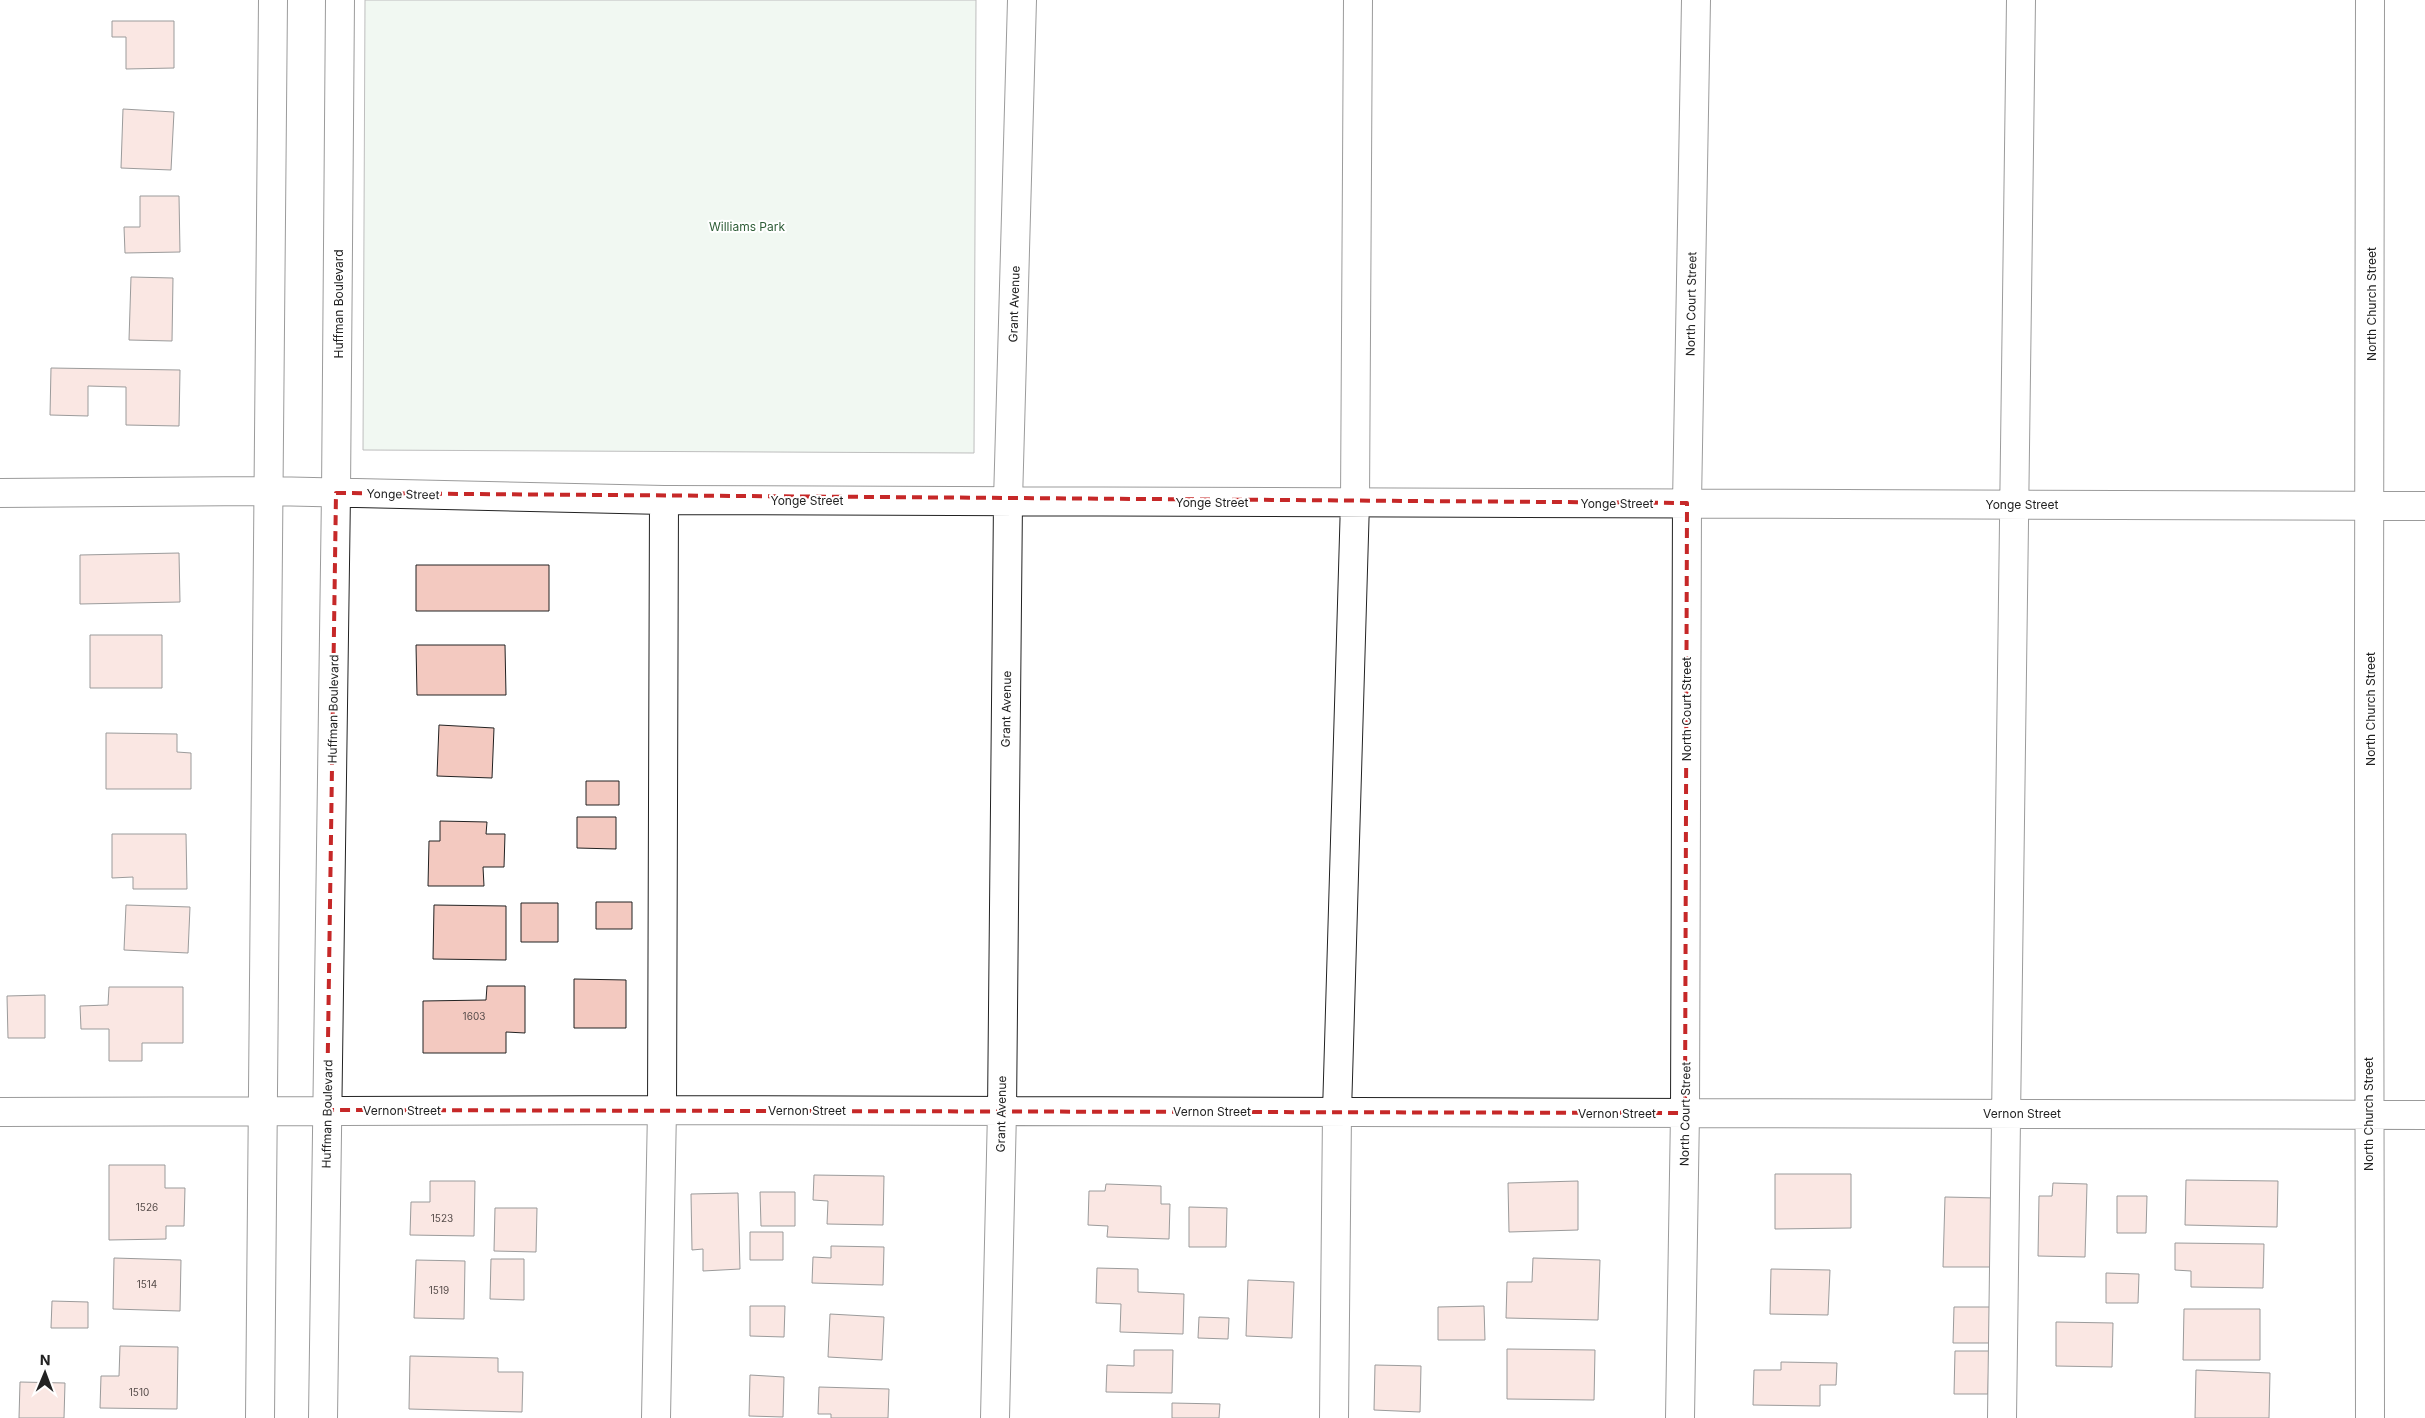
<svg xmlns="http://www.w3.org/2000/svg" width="2425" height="1418" font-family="Inter,sans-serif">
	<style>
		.green { fill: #e0efe3; stroke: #6f6f6f }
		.building { fill: #f3c9c0; stroke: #222 }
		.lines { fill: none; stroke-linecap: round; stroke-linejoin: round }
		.minor-casing { stroke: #222; stroke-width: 30 }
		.minor { stroke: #fff; stroke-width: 28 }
		.marked { fill: none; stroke: #c62828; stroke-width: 4; stroke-dasharray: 10 6; stroke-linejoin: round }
		.labels { text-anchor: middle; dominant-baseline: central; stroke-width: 4; stroke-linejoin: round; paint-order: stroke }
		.number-label { font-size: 10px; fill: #564c4a }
		.park-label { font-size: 12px; fill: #2f5e38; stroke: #fff }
		.street-label { font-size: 12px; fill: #222; stroke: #fff }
	</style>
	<rect width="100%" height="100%" fill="#fff"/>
	<path class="green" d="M365,0H976L974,453L363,450Z"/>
	<path class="building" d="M112,21H174V68L126,69V37H112Z
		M123,109L174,112L171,170L121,168Z
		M140,196H179L180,252L125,253L124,227H140Z
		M131,277L173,278L172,341L129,340Z
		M51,368L180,370L179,426L126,425V387L88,386V416L50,415Z
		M179,553L180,602L80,604V555Z
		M416,565H549V611H416Z
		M90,635H162V688H90Z
		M416,645H505L506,695H417Z
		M439,725L494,728L492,778L437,776Z
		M106,733L177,734V752L191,753V789H106Z
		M586,781H619V805H586Z
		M577,817H616V849L577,848Z
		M440,821L487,822L486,834H505L504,867H483L484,886H428L429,841H440Z
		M112,834H186L187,889H133V877L112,878Z
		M596,902H632V929H596Z
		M521,903H558V942H521Z
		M126,905L190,907L188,953L124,950Z
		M434,905L506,906V960L433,959Z
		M574,979L626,980V1028H574Z
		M487,986H525V1033L506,1032V1053H423V1001L486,1000Z
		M109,987H183V1043H142V1061H109V1029H81L80,1006L108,1005Z
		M45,995V1038H8L7,996Z
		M109,1165H165V1188H185L184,1226H166V1239L109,1240Z
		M1775,1174H1851V1228L1775,1229Z
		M814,1175L884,1176L883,1225L827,1224L828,1201L813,1200Z
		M2186,1180L2278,1181L2277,1227L2185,1225Z
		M430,1181H475L474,1236L410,1235L411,1202H430Z
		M1578,1181V1230L1509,1232L1508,1183Z
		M2053,1183L2087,1184L2085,1257L2038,1256L2039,1196H2052Z
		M1106,1184L1161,1186V1204H1170L1169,1239L1107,1237L1108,1226L1088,1225L1089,1191H1105Z
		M760,1192H795V1226H761Z
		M738,1193L740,1269L703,1271V1249L692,1250L691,1194Z
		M2117,1196H2147L2146,1233H2117Z
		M1945,1197L1995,1198L1994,1267H1943Z
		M1189,1207L1227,1208L1226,1247H1189Z
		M495,1208H537L536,1252L494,1251Z
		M750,1232H783V1260H750Z
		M2175,1243L2264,1244L2263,1288L2191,1287V1271L2175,1270Z
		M831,1246L884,1247L883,1285L812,1283L813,1257L831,1258Z
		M114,1258L181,1260L180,1311L113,1309Z
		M1533,1258L1600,1260L1598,1320L1506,1318L1507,1282H1532Z
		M491,1259H524V1300L490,1299Z
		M416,1260L465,1261L464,1319L414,1318Z
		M1097,1268L1138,1269V1292L1184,1294L1183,1334L1120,1332L1121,1304L1096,1303Z
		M1771,1269L1830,1270L1828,1315L1770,1314Z
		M2106,1273L2139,1274L2138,1303H2106Z
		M1248,1280L1294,1282L1292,1338L1246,1336Z
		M52,1301L88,1302V1328H51Z
		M750,1306H785L784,1337L750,1336Z
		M1484,1306L1485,1340H1438V1307Z
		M1954,1307H1992V1343H1953Z
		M2184,1309H2260V1360H2183Z
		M830,1314L884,1317L882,1360L828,1357Z
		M1199,1317L1229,1318L1228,1339L1198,1338Z
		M2056,1322L2113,1323L2112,1367L2056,1366Z
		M120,1346L178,1347L177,1409L100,1408L101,1376H119Z
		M1507,1349L1595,1350L1594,1400L1507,1399Z
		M1134,1350H1173L1172,1393L1106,1392L1107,1365L1134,1366Z
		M1955,1351H1989L1988,1394H1954Z
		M410,1356L498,1358V1372H523L522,1412L409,1409Z
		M1781,1362L1837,1363L1836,1385H1820V1406L1753,1405L1754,1370H1781Z
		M1375,1365L1421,1366L1420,1412L1374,1410Z
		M2196,1370L2270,1373L2269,1418H2195Z
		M750,1375L784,1377L783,1417L749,1416Z
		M20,1382L65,1383L64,1418H19Z
		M819,1387L889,1389L888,1418H831V1414H818Z
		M1172,1403L1220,1404L1219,1418H1172Z"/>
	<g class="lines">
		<g class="minor-casing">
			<path id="minor" d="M0,493L269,491L664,500L2425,506
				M0,1112L662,1110L2425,1115
				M260,1418L273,0
				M323,1418L336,493L340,0
				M656,1418L662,1110L664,500
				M995,1418L1002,1111L1008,501L1022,0
				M1334,1418L1337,1112L1355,502L1358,0
				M1680,1418L1685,1113L1687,503L1696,0
				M2002,1418L2021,0
				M2370,1418C2366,945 2371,473 2370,0"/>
		</g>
		<use href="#minor" class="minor"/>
	</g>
	<path d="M0 0H2425V1418H0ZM336,493L1687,503L1685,1113L327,1110Z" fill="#fff" fill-opacity=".55" fill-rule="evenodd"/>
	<path class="marked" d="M336,493L1687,503L1685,1113L327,1110Z"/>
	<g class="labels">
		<g class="number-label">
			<text x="474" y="1016">1603</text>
			<text x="147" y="1207">1526</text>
			<text x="442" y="1218">1523</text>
			<text x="147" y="1284">1514</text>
			<text x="439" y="1290">1519</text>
			<text x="139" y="1392">1510</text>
		</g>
		<g class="park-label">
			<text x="747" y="226">Williams Park</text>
		</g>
		<g class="street-label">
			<text transform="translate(338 304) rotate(-90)">Huffman Boulevard</text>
			<text transform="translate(1014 304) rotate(-88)">Grant Avenue</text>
			<text transform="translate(1691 304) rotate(-89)">North Court Street</text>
			<text transform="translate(2371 304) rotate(-90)">North Church Street</text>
			<text transform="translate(403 494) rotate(1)">Yonge Street</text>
			<text x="807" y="500">Yonge Street</text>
			<text x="1212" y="502">Yonge Street</text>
			<text x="1617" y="503">Yonge Street</text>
			<text x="2022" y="504">Yonge Street</text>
			<text transform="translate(333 709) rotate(-89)">Huffman Boulevard</text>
			<text transform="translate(1006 709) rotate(-89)">Grant Avenue</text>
			<text transform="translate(1686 709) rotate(-90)">North Court Street</text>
			<text transform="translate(2370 709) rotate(-90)">North Church Street</text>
			<text x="402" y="1110">Vernon Street</text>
			<text x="807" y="1110">Vernon Street</text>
			<text x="1212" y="1111">Vernon Street</text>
			<text x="1617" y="1113">Vernon Street</text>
			<text x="2022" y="1113">Vernon Street</text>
			<text transform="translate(327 1114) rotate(-89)">Huffman Boulevard</text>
			<text transform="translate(1001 1114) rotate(-89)">Grant Avenue</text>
			<text transform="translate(1685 1114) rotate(-89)">North Court Street</text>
			<text transform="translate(2368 1114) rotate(-90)">North Church Street</text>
		</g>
	</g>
	<g transform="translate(45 1373) rotate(1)" stroke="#ffffff" stroke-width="4" paint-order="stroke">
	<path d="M0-4L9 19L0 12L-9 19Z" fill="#222222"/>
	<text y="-8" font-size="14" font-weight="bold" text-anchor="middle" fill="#222222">N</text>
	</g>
</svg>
